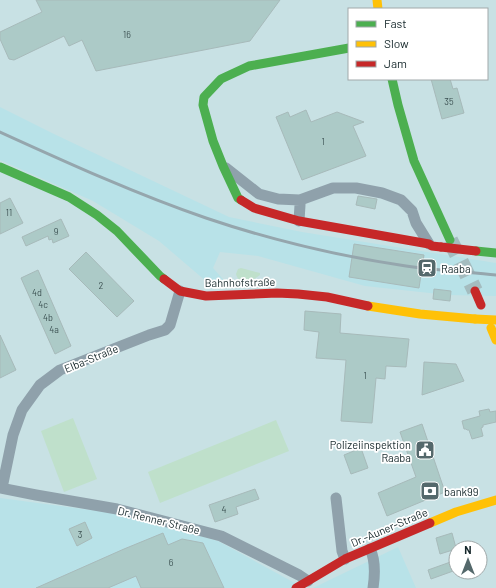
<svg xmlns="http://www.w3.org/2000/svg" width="496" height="588" font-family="Barlow,sans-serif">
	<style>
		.built { fill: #b8e2e8 }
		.green { fill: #bfe0cb }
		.building { fill: #accac7; stroke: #a7baba }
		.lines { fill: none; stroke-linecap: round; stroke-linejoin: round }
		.secondary-tunnel { stroke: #a4bcbf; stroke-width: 16; stroke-dasharray: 16 8; stroke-linecap: butt }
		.street { stroke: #8fa1ab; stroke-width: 11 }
		.fast { stroke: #4caf50; stroke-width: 9 }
		.slow { stroke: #ffc107; stroke-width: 9 }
		.jam { stroke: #c62828; stroke-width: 9 }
		.rail { stroke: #95a6ad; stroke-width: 3 }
		.slow-bridge { stroke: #ffc107; stroke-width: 9 }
		.jam-bridge { stroke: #c62828; stroke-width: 9 }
		.labels { text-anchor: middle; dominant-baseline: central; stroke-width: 3.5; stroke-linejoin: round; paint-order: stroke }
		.number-label { font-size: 9px; fill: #3b5051 }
		.poi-label { font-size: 11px; fill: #15272a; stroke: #fff; text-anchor: start }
		.street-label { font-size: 11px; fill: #15272a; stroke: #fff }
	</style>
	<rect width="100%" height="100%" fill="#c8e1e4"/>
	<path class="built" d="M0,107L54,134L229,217L302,232L496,263V296L448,295L365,286L258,256L220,252L213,268L230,287L214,288L159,241L93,201L0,160Z
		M0,498L121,514L218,541L304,588H0Z
		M398,547L416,588H313Z"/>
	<path class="green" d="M241,268L260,273V275C253,281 239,286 236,274L238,269Z
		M73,418L97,479L64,492L41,431Z
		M276,420L289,451L160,503L148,472Z"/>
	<path class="building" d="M36,0H280L250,41L96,71L82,40L69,46L64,36L14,60L9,59L0,39V32L42,12Z
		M431,79H450L453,89L457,88L464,113L442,119Z
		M306,110L311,122L337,112L364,122L353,126L366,156L302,180L276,117L288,112L290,117Z
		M358,196L377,199L375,209L356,205Z
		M10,198L23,223L0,234V203Z
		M61,219L69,236L53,243L52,239L49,240L48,236L26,246L22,237Z
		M354,244L424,255L419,288L349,277Z
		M86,252L134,301L117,317L69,269Z
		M38,270L71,346L55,354L21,278Z
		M434,289L451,291L450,301L433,299Z
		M305,311L341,314L340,333L409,339L406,367L386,366L385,379L376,378L372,423L341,421L346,360L316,358L319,332L304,330Z
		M0,335L16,370L0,378Z
		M424,362L456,364L464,381L422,395Z
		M489,409L490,412L496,411V422L483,425V427L481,428L483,436L472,439L469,430H467L466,429H464L462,421L480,416L479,411Z
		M422,424L445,492L387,516L378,493L416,477L400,432Z
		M361,448L368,468L351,474L344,455Z
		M255,489L259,499L236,507L238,514L215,522L209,505Z
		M85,522L92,538L77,546L69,529Z
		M163,533L168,545L182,539L203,543L224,588H141L136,576L108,588H36L124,549Z
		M452,533L456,548V549L440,554L436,538Z
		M456,560V570L431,579L428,570Z"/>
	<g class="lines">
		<path class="secondary-tunnel" d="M450,240L464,268L475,291"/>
		<path class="street" d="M226,168L259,194L278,199L300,200L333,188H356L382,193L401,200L412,211L416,223L429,244
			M299,221L300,205V200
			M0,488L36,495L117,509L221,536L299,575L308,581
			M2,488L13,435L22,410L40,385L60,370L149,335L165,330L170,325L180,291
			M336,498L342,551L345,559
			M370,549C376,561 375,575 373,588"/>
		<path class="fast" d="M392,79L398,105L414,161L450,240
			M0,167L69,197L97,215L117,231L160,276L164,279
			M241,200L238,198L223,166L213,141L203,105L204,97L221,79L249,66L349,48
			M476,251L496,253"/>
		<path class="slow" d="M377,0L378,9
			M368,306L420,314L475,319
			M491,328L496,340
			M430,523L456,512L496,500"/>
		<path class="jam" d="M241,200L254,208L299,221L429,244L432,246L441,247
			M164,279L180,291L206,296L277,293L298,294L327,297L368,306
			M475,291L481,305
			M296,588L345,559L430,523"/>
		<path class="rail" d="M0,132C68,163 136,194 206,218C271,240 338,256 406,266C436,270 466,272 496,275"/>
		<path class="slow-bridge" d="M475,319L496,320"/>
		<path class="jam-bridge" d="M441,247L476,251"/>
	</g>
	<defs>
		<g id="station-square" transform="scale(1)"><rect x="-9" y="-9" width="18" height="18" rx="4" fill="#54686b" stroke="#fff"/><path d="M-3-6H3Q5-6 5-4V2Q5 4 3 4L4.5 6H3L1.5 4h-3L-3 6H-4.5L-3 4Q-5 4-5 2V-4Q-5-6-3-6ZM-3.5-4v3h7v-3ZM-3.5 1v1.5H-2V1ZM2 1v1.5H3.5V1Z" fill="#fff"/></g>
		<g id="civic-square" transform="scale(1)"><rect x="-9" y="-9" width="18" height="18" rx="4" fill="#54686b" stroke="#fff"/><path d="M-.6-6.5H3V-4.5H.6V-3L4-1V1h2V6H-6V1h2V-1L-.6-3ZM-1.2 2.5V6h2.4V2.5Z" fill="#fff"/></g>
		<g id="bank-square" transform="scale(1)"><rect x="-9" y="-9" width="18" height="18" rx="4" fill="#54686b" stroke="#fff"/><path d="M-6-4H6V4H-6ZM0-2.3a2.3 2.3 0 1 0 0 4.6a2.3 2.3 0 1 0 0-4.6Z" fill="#fff"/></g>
	</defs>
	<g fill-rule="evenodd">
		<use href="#station-square" x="427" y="268"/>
		<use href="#civic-square" x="425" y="450"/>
		<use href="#bank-square" x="430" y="491"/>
	</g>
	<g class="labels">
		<g class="number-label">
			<text x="127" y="34">16</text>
			<text x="449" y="101">35</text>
			<text x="323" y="141">1</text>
			<text x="9" y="212">11</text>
			<text x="56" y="231">9</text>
			<text x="101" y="285">2</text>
			<text x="37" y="292">4d</text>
			<text x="43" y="304">4c</text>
			<text x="48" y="317">4b</text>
			<text x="54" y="329">4a</text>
			<text x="365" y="375">1</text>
			<text x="224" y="509">4</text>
			<text x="80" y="534">3</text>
			<text x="171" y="562">6</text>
		</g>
		<g class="poi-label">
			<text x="441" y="268">Raaba</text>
			<text x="411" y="444" text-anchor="end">Polizeiinspektion<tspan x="411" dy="13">Raaba</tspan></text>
			<text x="444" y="491">bank99</text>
		</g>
		<g class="street-label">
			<text transform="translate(240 282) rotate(-1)">Bahnhofstraße</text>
			<text transform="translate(91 358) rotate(-22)">Elba-Straße</text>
			<text transform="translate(159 520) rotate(14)">Dr. Renner Straße</text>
			<text transform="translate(389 527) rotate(-23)">Dr.-Auner-Straße</text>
		</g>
	</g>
	<rect x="348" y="8" width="140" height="72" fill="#ffffff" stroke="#a1a9aa"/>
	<rect x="356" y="21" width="20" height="6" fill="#4caf50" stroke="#a1a9aa"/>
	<text x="384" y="28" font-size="12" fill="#15272a">Fast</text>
	<rect x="356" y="41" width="20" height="6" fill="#ffc107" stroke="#a1a9aa"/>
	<text x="384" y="48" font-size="12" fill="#15272a">Slow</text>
	<rect x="356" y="61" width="20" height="6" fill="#c62828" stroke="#a1a9aa"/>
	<text x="384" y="68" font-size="12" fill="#15272a">Jam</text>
	<g transform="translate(468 560)"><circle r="19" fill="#ffffff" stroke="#a1a9aa"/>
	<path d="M0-3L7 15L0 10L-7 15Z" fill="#54686b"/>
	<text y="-6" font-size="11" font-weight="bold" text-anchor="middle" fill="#15272a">N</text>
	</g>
</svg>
